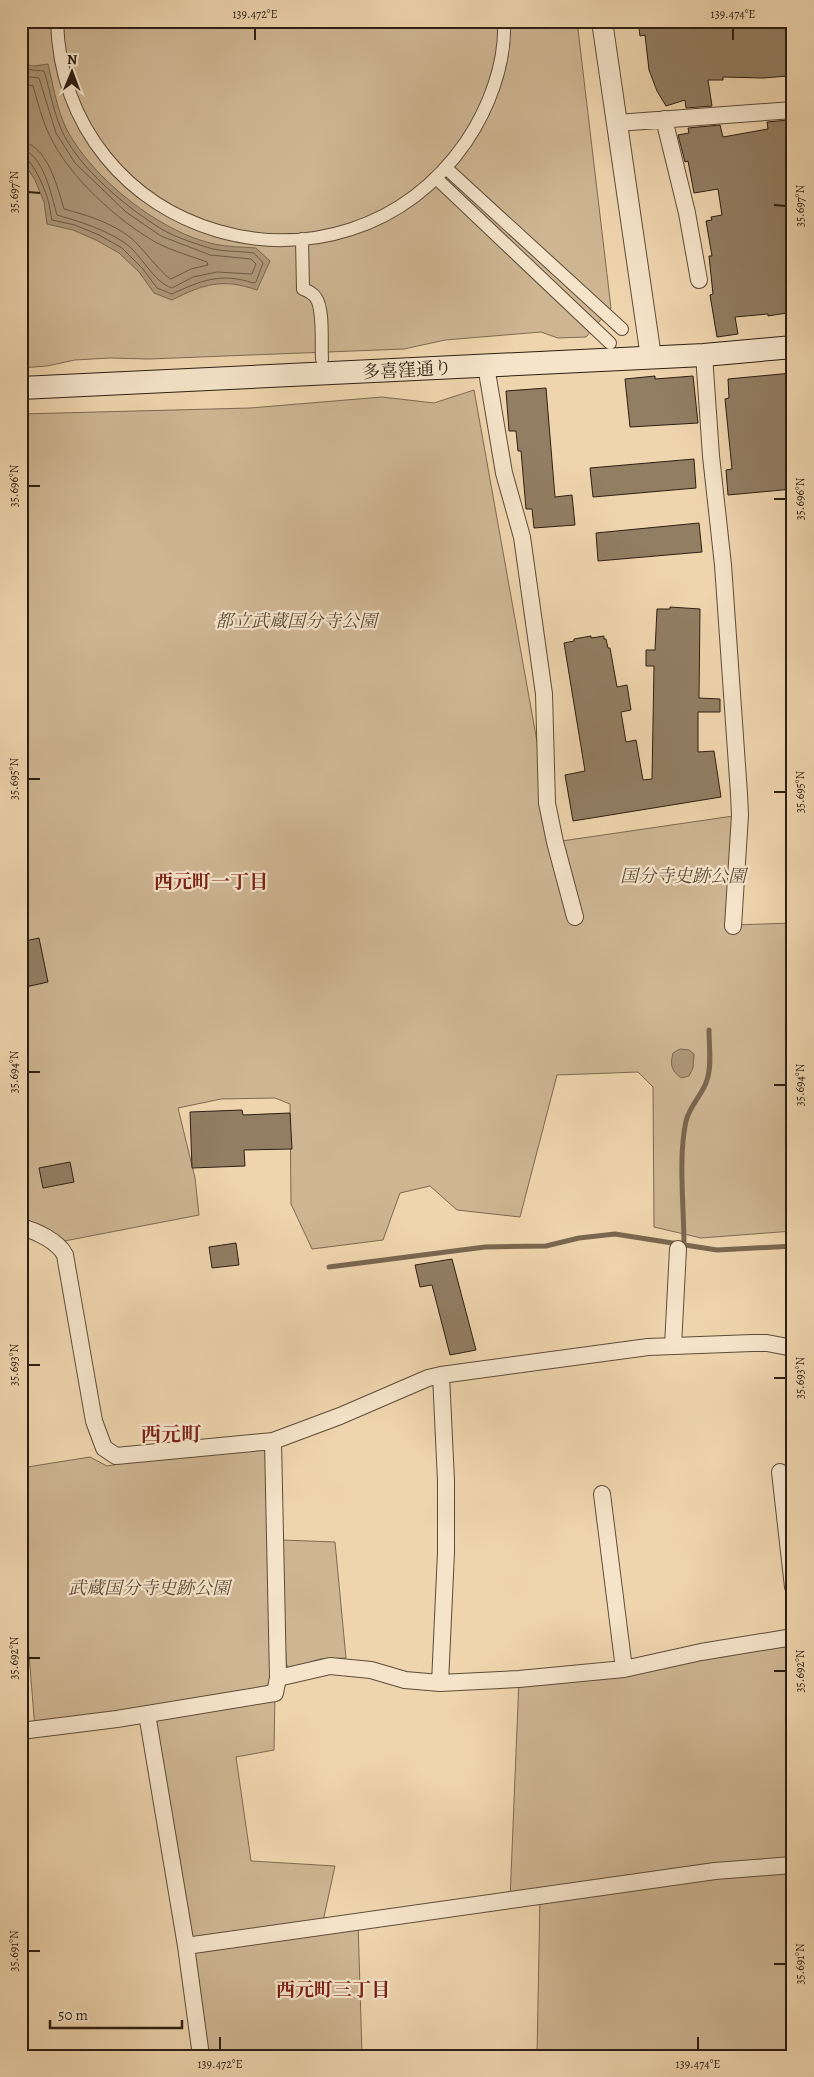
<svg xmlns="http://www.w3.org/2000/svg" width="814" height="2077" font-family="Alegreya,'Noto Serif JP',serif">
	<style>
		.green { fill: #ceb693; stroke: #7e6a52 }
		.water { fill: #ad9779; stroke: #7a6750 }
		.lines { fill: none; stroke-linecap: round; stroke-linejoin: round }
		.shore { stroke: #6d5b46; stroke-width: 1 }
		.stream { stroke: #7a6750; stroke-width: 5 }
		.building { fill: #927e63; stroke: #2d1f12 }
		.pedestrian-casing { stroke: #5e4c39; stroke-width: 14 }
		.minor-casing { stroke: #5e4c39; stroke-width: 18 }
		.tertiary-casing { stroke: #5e4c39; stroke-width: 22 }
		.secondary-casing { stroke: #2d1f12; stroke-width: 24 }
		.pedestrian { stroke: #f5e4ca; stroke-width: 12 }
		.minor { stroke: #f5e4ca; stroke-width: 16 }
		.tertiary { stroke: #f5e4ca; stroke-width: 20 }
		.secondary { stroke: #f5e4ca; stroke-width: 22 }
		.ticks { fill: none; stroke: #2d1f12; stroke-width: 2 }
		.labels { text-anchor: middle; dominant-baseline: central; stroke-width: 4.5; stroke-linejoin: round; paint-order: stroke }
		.street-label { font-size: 18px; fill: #2d1f12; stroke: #f5e4ca }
		.park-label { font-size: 18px; font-style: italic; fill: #5d4c39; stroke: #f5e4ca }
		.neighbourhood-label { font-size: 19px; font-weight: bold; fill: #7a1f14; stroke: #f5e4ca }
		.quarter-label { font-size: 20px; font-weight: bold; fill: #7a1f14; stroke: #f5e4ca }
		.neatline { fill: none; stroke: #2d1f12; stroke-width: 2 }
		.ticks-label { font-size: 12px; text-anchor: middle; fill: #2d1f12 }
	</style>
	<rect width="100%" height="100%" fill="#efd5ae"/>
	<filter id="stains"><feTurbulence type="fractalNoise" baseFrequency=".004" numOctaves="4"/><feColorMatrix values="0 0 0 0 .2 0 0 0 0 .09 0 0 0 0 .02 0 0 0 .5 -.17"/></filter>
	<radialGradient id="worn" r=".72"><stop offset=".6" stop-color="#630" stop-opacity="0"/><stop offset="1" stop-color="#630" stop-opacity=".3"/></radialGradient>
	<path class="green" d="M21,21H577L611,308L586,337L558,338L541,332L445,340L404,349L149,359L110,358L75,360L47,366L21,368Z
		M474,390L555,842L740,815L733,925L793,923V1231L701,1238L654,1227L653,1087L638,1072L557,1075L520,1217L457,1210L430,1186L400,1193L383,1240L312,1249L291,1204L290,1104L275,1098L221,1099L178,1108L195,1178L199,1215L54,1243L21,1227V414L250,408L382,397L434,403Z
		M243,1443L265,1448L275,1693L274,1750L236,1757L251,1861L335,1866L322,1926L358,1921L362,2056H201L147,1715L35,1729L21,1556V1468L90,1457L107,1466Z
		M282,1540L335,1542L346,1658L320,1659L289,1669L286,1663Z
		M793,1637V2056H537L540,1896L510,1900L519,1679Z"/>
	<path class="water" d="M21,64L34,66L48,64C53,85 57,110 67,130C93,179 160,232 214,244C228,247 243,247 256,248L270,261L257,290C222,278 204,284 172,300L154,293L139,272L119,253L96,240L73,230L47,224L44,202L35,180L21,158Z
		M680,1049L689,1050L694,1054L693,1068L689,1076L681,1078C671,1070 670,1065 673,1053Z"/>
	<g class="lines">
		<path class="shore" d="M21,69L44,71C50,90 53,110 61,129C78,168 127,208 163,230C175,237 199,245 213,249C226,252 241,251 254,253L263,263L256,282L253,283C221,272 200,281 172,294L157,288L143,269L122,248L99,235L75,225L52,220C50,213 50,206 48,200C45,189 32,157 21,156
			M21,76L39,78L56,133L75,163L126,212L161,236L210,255L251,259L256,264L252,274L217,272L193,277L172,288C153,282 142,255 125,243C104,229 81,222 57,215C52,198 43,151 21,150
			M21,83L33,86C38,102 42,121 50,136C69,177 118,221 157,243C172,251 191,256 207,262L208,265L191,269L171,279C164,277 141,246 131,238C112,223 87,215 64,209C58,189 47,143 21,142"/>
		<path class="stream" d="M684,1245C684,1207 678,1158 686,1121C690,1105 703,1094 707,1080C712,1065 709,1047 709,1030
			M329,1267L485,1247L546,1246L579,1238L615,1234L717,1250L793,1246"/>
	</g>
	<path class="building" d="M638,21H790L793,73H788V76L763,78L723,77V80H708L712,106L686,108L685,100L666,106L657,91L649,70L645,35L640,36Z
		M788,120L793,173V312L768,316V314L735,317L738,334L717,337L710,295L713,294L709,256H712L706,221L712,220L711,217L722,215L718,189L694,193L688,161L685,162L678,135L689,133L688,128L720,125L723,137L768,129L767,122Z
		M792,373L793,489L728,495L726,470L732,469L725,399L729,398L728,379Z
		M655,376V379L693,376L698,423L630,427L625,379Z
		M546,388L555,497L572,495L575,525L534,528L532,509H526L521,451H518L516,431H509L506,391Z
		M694,459L696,488L593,497L590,468Z
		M699,523L702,552L598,561L596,533Z
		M670,607L700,609L699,698L720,699V712H698V752L714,751L721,797L573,821L565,775L585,771L564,643L574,641V639L591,636V638L604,636V639H606L608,648H610L617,687L627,685L631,710L621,712L626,742L636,740L643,780L652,779L654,666H646V650H655L657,609H670Z
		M39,938L48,982L21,988V942Z
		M242,1110L243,1115L290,1113L292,1149L244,1150L245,1166L192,1168L190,1112Z
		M70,1162L74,1182L43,1188L39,1168Z
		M236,1243L239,1265L212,1268L209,1247Z
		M452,1259L476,1350L450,1355L432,1285L420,1287L415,1265Z"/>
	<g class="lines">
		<g class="pedestrian-casing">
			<path id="pedestrian" d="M57,21C63,240 342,321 466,142C489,108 506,63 504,21
				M446,168L622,329
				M436,178L610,343
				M302,239L303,289C308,291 313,293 316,298C324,309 321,344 322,359"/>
		</g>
		<g class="minor-casing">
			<path id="minor" d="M664,119L687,213L699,280
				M617,123L793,110
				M704,355L711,456L723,565L739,794L740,815L733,926
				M486,366L504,473L522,537L544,694L547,803L555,842L575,917
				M21,1227C36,1231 58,1241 65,1255L94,1421L104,1448L116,1456L273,1441L340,1416L428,1378L441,1375L648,1347L752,1343H767L793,1348
				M673,1346L678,1249
				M780,1472L793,1587
				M602,1494L624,1669
				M278,1678L330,1666L371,1670L405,1680L440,1683L519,1679L624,1669L701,1652L793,1637
				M440,1683L446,1552V1481L441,1375
				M147,1714L186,1946L201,2056
				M21,1731L117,1719L275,1693L278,1678L273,1441
				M186,1946L715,1871L793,1865"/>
		</g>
		<g class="tertiary-casing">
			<path id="tertiary" d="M602,21L651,357"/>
		</g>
		<g class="secondary-casing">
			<path id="secondary" d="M21,388L704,355L793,347"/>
		</g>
		<use href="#pedestrian" class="pedestrian"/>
		<use href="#minor" class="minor"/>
		<use href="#tertiary" class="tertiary"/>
		<use href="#secondary" class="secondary"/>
	</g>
	<path class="ticks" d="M255,40V28M733,40V28M28,192L40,193M774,205L786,206M28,486H40M774,499H786M28,779H40M774,792H786M28,1072H40M774,1085H786M28,1365H40M774,1378H786M28,1658H40M774,1671H786M28,1951H40M774,1964H786M220,2050V2037M698,2050V2037"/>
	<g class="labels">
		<g class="street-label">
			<text transform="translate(407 370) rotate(-3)">多喜窪通り</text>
		</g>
		<g class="park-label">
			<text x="296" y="621">都立武蔵国分寺公園</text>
			<text x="683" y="876">国分寺史跡公園</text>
			<text x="149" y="1588">武蔵国分寺史跡公園</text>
		</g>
		<g class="neighbourhood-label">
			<text x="211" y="882">西元町一丁目</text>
			<text x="333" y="1990">西元町三丁目</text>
		</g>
		<g class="quarter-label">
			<text x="171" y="1434">西元町</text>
		</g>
	</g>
	<rect width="814" height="2077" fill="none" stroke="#efd5ae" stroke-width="55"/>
	<g transform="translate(72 72) rotate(1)" stroke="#f5e4ca" stroke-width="4" paint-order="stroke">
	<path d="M0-4L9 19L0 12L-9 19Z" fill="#2d1f12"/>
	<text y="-8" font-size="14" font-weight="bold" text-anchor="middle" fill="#2d1f12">N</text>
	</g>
	<path d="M50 2020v8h132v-8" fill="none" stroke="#2d1f12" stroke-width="2.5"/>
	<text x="58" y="2020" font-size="15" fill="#2d1f12" stroke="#f5e4ca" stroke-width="4" paint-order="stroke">50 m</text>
	<rect x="28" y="28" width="758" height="2022" class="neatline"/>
	<g class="ticks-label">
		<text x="255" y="18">139.472°E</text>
		<text x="733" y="18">139.474°E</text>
		<text transform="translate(14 192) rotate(-90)" y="4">35.697°N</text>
		<text transform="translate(800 206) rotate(-90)" y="4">35.697°N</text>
		<text transform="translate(14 486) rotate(-90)" y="4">35.696°N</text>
		<text transform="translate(800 499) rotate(-90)" y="4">35.696°N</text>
		<text transform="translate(14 779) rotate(-90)" y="4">35.695°N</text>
		<text transform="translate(800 792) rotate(-90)" y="4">35.695°N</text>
		<text transform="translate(14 1072) rotate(-90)" y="4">35.694°N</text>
		<text transform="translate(800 1085) rotate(-90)" y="4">35.694°N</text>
		<text transform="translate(14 1365) rotate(-90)" y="4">35.693°N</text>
		<text transform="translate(800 1378) rotate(-90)" y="4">35.693°N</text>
		<text transform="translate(14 1658) rotate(-90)" y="4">35.692°N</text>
		<text transform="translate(800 1671) rotate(-90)" y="4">35.692°N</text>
		<text transform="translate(14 1951) rotate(-90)" y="4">35.691°N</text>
		<text transform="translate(800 1964) rotate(-90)" y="4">35.691°N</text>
		<text x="220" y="2068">139.472°E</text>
		<text x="698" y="2068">139.474°E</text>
	</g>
	<rect width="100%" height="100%" filter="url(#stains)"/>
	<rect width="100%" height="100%" fill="url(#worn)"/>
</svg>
